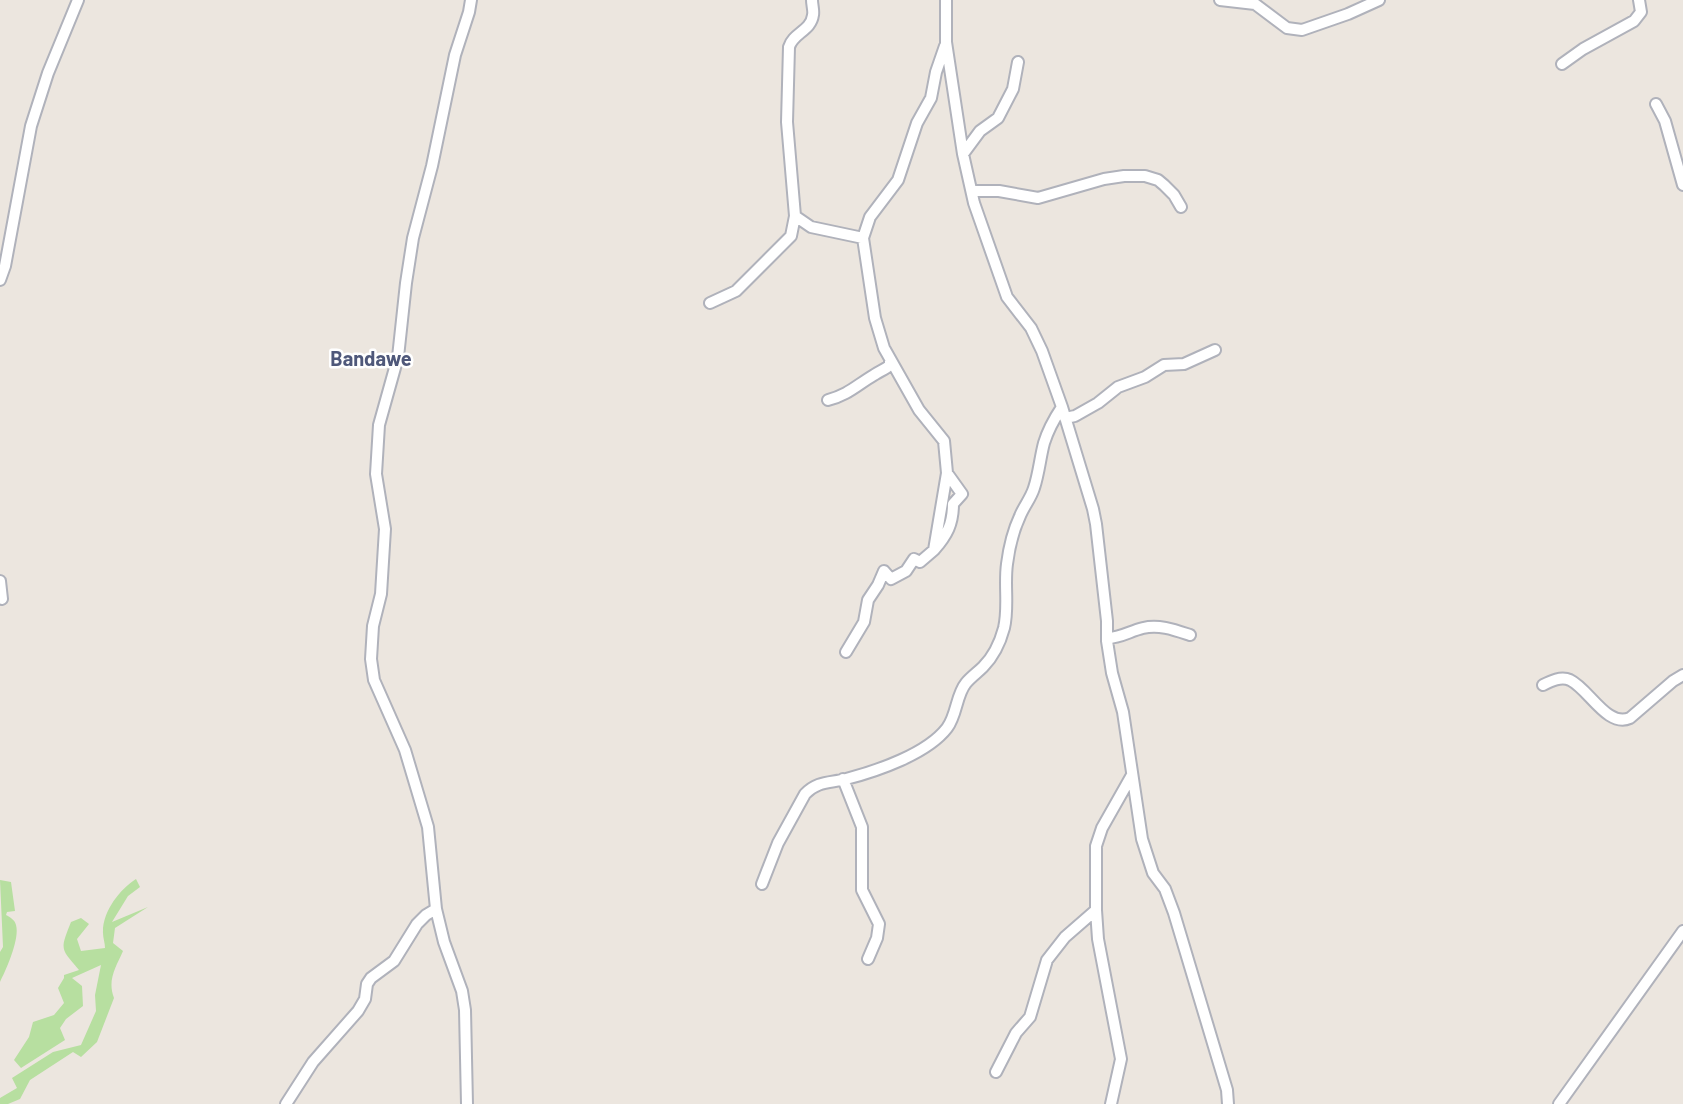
<svg xmlns="http://www.w3.org/2000/svg" width="1683" height="1104" font-family="Barlow,sans-serif">
	<style>
		.green { fill: #b7dfa0 }
		.lines { fill: none; stroke-linecap: round; stroke-linejoin: round }
		.minor-casing { stroke: #b0b2bb; stroke-width: 14 }
		.minor { stroke: #fff; stroke-width: 10 }
		.labels { text-anchor: middle; dominant-baseline: central; stroke-width: 5; stroke-linejoin: round; paint-order: stroke }
		.quarter-label { font-size: 20px; font-weight: bold; fill: #4f587a; stroke: #fff }
	</style>
	<rect width="100%" height="100%" fill="#ece6df"/>
	<path class="green" d="M136,879L140,887L128,896L112,922L148,907L115,928L113,943L123,951C116,967 107,980 114,998L97,1042L81,1057L73,1052L30,1080L20,1099L8,1104H0V1098L17,1088L12,1078L53,1052L81,1045L96,1011L95,995L101,965L72,978L82,986L83,1006L66,1019L60,1028L65,1040L21,1068L14,1060L29,1037L33,1022L54,1015L64,1003L58,988L64,978V975L79,970C60,948 60,950 71,922L81,918L89,924L77,939L81,951L105,948C105,943 103,938 103,933C102,912 120,889 136,879Z
		M0,880L11,882L15,911L7,912L6,915C10,917 15,920 16,925C20,939 6,970 0,982V952L3,947Z"/>
	<g class="lines">
		<g class="minor-casing">
			<path id="minor" d="M946,0V42L963,154L974,203L1007,297L1031,328L1042,351L1062,407L1093,509L1096,524L1107,621V641L1112,673L1123,712L1142,839L1153,873L1165,889L1174,913L1227,1090L1228,1104
				M1220,0L1255,4L1287,28L1302,30L1348,14L1379,0
				M1562,64L1583,49L1634,21L1641,12L1639,0
				M1656,104L1665,121L1683,185
				M963,154L980,131L998,118L1013,89L1018,62
				M972,191H999L1038,198L1104,179L1124,176H1145L1158,180L1164,185L1174,195L1181,207
				M795,216L811,227L863,238
				M0,280L5,266L31,126L48,73L78,0
				M710,303L736,291L791,236L795,216L787,122L789,47C793,33 811,31 813,15C814,11 812,5 812,0
				M828,400C848,395 857,385 874,375C880,371 886,369 890,365V361
				M1065,418L1075,416L1098,403L1118,387L1145,377L1164,365L1184,364L1215,350
				M934,550C947,535 953,524 953,504L962,494L947,473
				M0,581L2,599
				M1107,638C1121,638 1130,631 1143,628C1159,624 1175,630 1190,635
				M846,652L864,622L868,600L878,585L884,571L891,579L906,571L914,559L920,562L934,550L947,473L944,441L919,410L884,348L875,318L863,238L870,217L898,180L917,123L931,98L936,72L945,46
				M1543,685C1551,681 1561,676 1570,680C1589,689 1607,728 1630,718L1673,681L1683,675
				M843,779L862,827V890L879,924L877,938L868,959
				M762,884L778,843L805,794C817,781 830,783 846,779C877,771 927,754 947,728C957,715 956,695 966,683C971,677 978,672 983,667C994,656 1000,643 1004,628C1009,607 1004,585 1007,564C1009,548 1013,531 1020,516C1024,506 1031,498 1034,488C1039,473 1040,458 1044,443C1048,430 1054,419 1062,407
				M996,1072L1016,1033L1030,1017L1047,960L1065,937L1096,910
				M286,1104L313,1062L358,1011L365,999L367,984L371,978L394,961L417,924L426,915L436,909
				M467,1104L465,1010L462,991L444,942L436,909L428,827L405,750L374,680L371,659L373,626L381,594L385,529L376,474L379,425L398,357L406,283L413,238L432,166L455,55L469,12L471,0
				M1111,1104L1121,1059L1098,939L1096,910V846L1102,828L1132,775
				M1559,1104L1683,931"/>
		</g>
		<use href="#minor" class="minor"/>
	</g>
	<g class="labels">
		<g class="quarter-label">
			<text x="371" y="358">Bandawe</text>
		</g>
	</g>
</svg>
